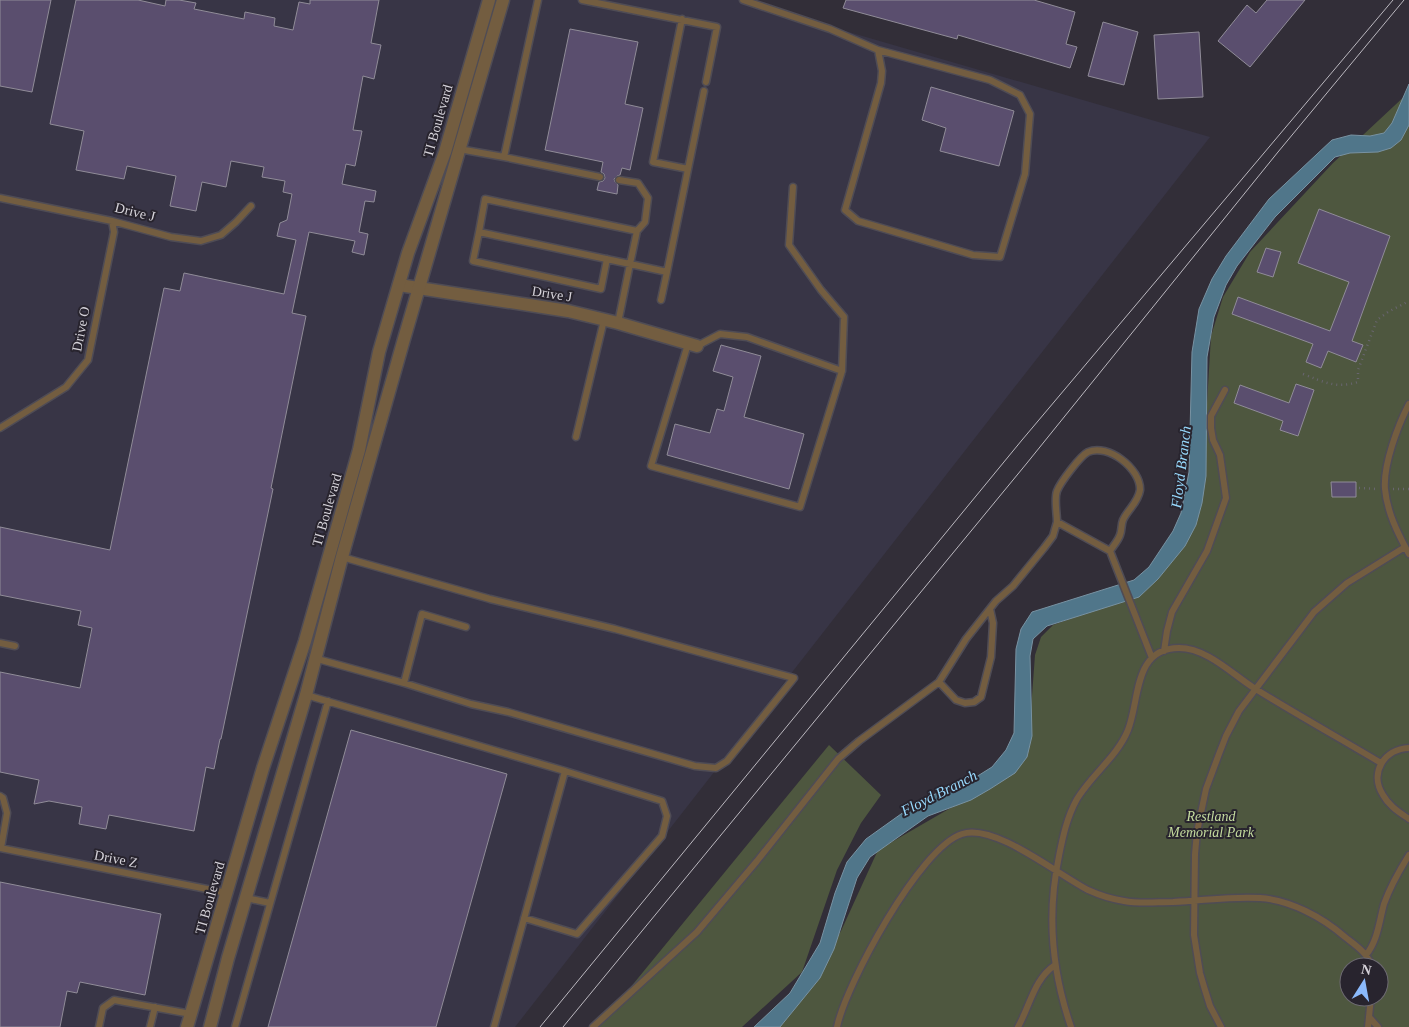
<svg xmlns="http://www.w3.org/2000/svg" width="1409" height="1027" font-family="'Times New Roman',serif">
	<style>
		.industrial { fill: #383546 }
		.green { fill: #4e573f; fill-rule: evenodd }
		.water { fill: #50768a; stroke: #7892a2 }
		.building { fill: #5a4e6e; stroke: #908c98 }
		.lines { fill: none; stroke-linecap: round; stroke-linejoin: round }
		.service-casing { stroke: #4f4c55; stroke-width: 9 }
		.minor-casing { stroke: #4f4c55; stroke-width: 15 }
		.tertiary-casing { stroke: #4f4c55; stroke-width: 15 }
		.path { stroke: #68656e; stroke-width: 2.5; stroke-dasharray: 1 4; stroke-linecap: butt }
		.service { stroke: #735d40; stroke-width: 6 }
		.minor { stroke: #735d40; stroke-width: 12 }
		.tertiary { stroke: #735d40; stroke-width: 12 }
		.tram { stroke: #bbb8bf; stroke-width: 1 }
		.labels { text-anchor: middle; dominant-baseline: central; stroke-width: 4; stroke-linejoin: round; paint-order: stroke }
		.street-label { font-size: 14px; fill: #d5d2d9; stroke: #28242e }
		.park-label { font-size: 14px; font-style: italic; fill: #c4db9e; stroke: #28242e }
		.water-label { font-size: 15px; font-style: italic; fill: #98dafe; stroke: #28242e }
	</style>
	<rect width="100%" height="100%" fill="#322e38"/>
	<path class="industrial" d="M0,0H739L1210,137L515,1027H0Z"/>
	<path class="green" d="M1409,92V1027H775L804,993L841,931L878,850L1004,777L1028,750L1035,655L1041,637L1053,625L1144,592L1202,488L1211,336L1223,297L1250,252L1333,163ZM1349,967H1379V997H1349Z
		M829,745L881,795L861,823L837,870L802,972L742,1027H598Z"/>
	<path class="water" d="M1409,84V125L1401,140L1391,148L1378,152L1350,153L1335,157L1275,217L1237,266L1226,285L1214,317L1207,357L1206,476L1202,503L1196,525L1185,546L1158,579L1139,597L1047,626L1033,639L1030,656L1032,736L1027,757L1015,773L990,789L971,800L928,816L870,857L857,878L834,949L820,978L780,1027H754L790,993L820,943L835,893L847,862L866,839L922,799L968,782L992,767L1006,750L1014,733L1016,649L1021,629L1032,612L1134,580L1149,567L1173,531L1181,513L1189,472L1192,352L1199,309L1212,279L1226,256L1269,199L1332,140L1351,135L1370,136L1384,133L1392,123Z"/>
	<path class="building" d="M0,0H51L32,92L0,86Z
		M76,0H138L165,6L166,0H179L196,3L194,9L244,19L245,12L275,18L274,26L293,30L299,2L310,4V0H379L371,43L381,45L374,79L363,76L353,130L362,131L355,166L346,164L342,184L376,191L374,202L365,201L359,232L368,234L364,255L352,252L355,241L309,232L292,313L306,316L271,488L273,489L221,739H220L214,769L206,767L194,831L109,815L106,829L79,824L82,807L49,801L34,804L39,780L0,772V672L80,688L92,628L78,625L81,611L0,595V527L110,550L164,288L180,291L184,273L284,294L296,240L277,236L280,223L287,220L292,194L283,192L285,181L262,177L264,167L231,161L226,187L202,182L196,211L170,206L176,176L127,166L124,179L76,170L84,131L50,124Z
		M846,0H1034L1075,12L1066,44L1077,47L1070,68L958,35L957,39L843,8Z
		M1267,0H1305L1250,67L1218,41L1247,5L1256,13Z
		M1103,22L1138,32L1124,85L1088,76Z
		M570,29L638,42L625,104L643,108L630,170L622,168L620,175L617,176L614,179L615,182L618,185L617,194L597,190L599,182L603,181L605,178L604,174L601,172L603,162L545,150Z
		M1199,32L1203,97L1158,99L1154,35Z
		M931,87L1014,111L999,166L940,151L946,128L922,120Z
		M1319,209L1390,236L1352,341L1363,345L1356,362L1328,351L1321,368L1306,362L1313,344L1232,314L1238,297L1330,331L1349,282L1298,263Z
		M1266,248L1281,252L1273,277L1257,272Z
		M721,345L761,356L744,417L804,434L789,489L667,455L675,424L710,433L717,409L724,411L733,377L713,371Z
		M1296,384L1314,390L1298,436L1280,430L1283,421L1234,403L1240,385L1289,403Z
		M1331,482H1356V497H1332Z
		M351,730L507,774L436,1027H268Z
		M0,882L161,914L145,995L80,982L77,993L67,991L60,1027H0Z"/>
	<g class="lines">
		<g class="service-casing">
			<path id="service" d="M582,0L717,27L706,82
				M743,0L830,29L878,50L882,71L881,83L845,210L858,221L973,255L1000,257L1025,174L1030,114L1020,95L990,80L878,50
				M682,19L653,162L688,169
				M459,149L504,157L538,0
				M504,157L600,177
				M619,180L638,183L648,198L645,222L637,231
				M793,187L789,245L821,290L844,317L842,371
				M0,198L112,221L171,237L201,241L221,235L236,222L251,206
				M479,232L473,261L601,289L607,259
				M661,300L667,272
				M618,323L630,264L479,232L485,199L637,231L630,264L667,272L704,91
				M688,344L651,466L800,507L842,371L747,337L720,334L697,346
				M1409,404C1398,425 1383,465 1385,489C1387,512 1398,534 1409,554
				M0,428L66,387L88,360L114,232L112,221
				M576,437L604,320
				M1110,551L1057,522C1057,513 1054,499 1057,491C1060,483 1080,456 1088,452C1108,443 1141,469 1140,490C1138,503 1128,509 1123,520C1121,525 1122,530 1120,535C1118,541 1113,546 1110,551L1152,658
				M342,557L490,599L615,629L794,678L727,761L716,768L695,766L508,712L471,704L404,683
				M0,643L15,646
				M1164,651L1167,631L1172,612L1207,551L1226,498L1220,455L1213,440L1211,428V416L1225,390
				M314,658L404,683L422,614L466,627
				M939,682L956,700L965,703L974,702L981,697L991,657L993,623L990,609
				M306,695L565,771L494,1027
				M1409,748C1384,749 1369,773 1383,795C1389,806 1399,812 1409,819
				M0,796L3,798L7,813L1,848
				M0,848L227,893
				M246,898L270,903
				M524,918L577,934L662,836L667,816L662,801L565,771
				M1366,955C1378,940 1379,922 1384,904C1390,887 1399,871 1409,855
				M1370,1018L1378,1027
				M99,1027L103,1008L114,1000L191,1014
				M150,1027L155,1007
				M235,1027L328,701
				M593,1027L697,932L757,861L838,759L859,741L939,682L966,639L996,601L1013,586L1044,548L1053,536L1057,522
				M837,1027C846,984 920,847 962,834C995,823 1058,875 1088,890C1099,895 1111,899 1124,901C1140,904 1156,902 1173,902C1202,901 1231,896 1260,898C1290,900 1322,917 1345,937C1355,945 1368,953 1372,967
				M1018,1027C1030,1006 1034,979 1055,965
				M1071,1027C1052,972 1047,913 1059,856C1063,836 1067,817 1077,799C1092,774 1117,757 1128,730C1140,700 1133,648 1179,648C1207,648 1232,674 1254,688C1296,714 1339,738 1381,763
				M1221,1027L1210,1006L1205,990L1200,973L1194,935L1195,854L1197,832L1206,789L1219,754L1226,736L1239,711L1314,612L1347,583L1405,547
				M1368,1027L1371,997"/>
		</g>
		<g class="minor-casing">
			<path id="minor" d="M399,285L568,311L618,323L697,346"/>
		</g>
		<g class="tertiary-casing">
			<path id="tertiary" d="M187,1027L263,768L305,641L359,450L379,352L408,253L445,152L489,0
				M210,1027L228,958L306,695L342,557L404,339L503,0"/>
		</g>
		<path class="path" d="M1303,374C1324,382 1336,389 1358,382V370L1377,320L1388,312L1409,301
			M1359,488L1377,489
			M1393,489H1409"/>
		<use href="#service" class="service"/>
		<use href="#minor" class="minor"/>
		<use href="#tertiary" class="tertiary"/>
		<path class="tram" d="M540,1027L1022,440L1393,0
			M563,1027L1027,463L1278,152L1404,0"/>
	</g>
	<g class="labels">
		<g class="street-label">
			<text transform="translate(438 121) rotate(-74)">TI Boulevard</text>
			<text transform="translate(135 212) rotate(14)">Drive J</text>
			<text transform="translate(552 294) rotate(9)">Drive J</text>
			<text transform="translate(81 329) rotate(-79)">Drive O</text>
			<text transform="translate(327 510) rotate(-74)">TI Boulevard</text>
			<text transform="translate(116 859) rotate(11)">Drive Z</text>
			<text transform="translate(210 898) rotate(-74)">TI Boulevard</text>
		</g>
		<g class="park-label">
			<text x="1211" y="816">Restland<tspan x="1211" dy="16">Memorial Park</tspan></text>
		</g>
		<g class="water-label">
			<text transform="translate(1181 467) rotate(-83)">Floyd Branch</text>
			<text transform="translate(939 793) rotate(-27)">Floyd Branch</text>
		</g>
	</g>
	<g transform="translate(1364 982) rotate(11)"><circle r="24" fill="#28242e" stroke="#6d6a72"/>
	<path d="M0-4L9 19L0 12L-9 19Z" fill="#8bbafc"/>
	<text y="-8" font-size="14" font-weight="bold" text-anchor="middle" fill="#d5d2d9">N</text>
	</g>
</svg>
